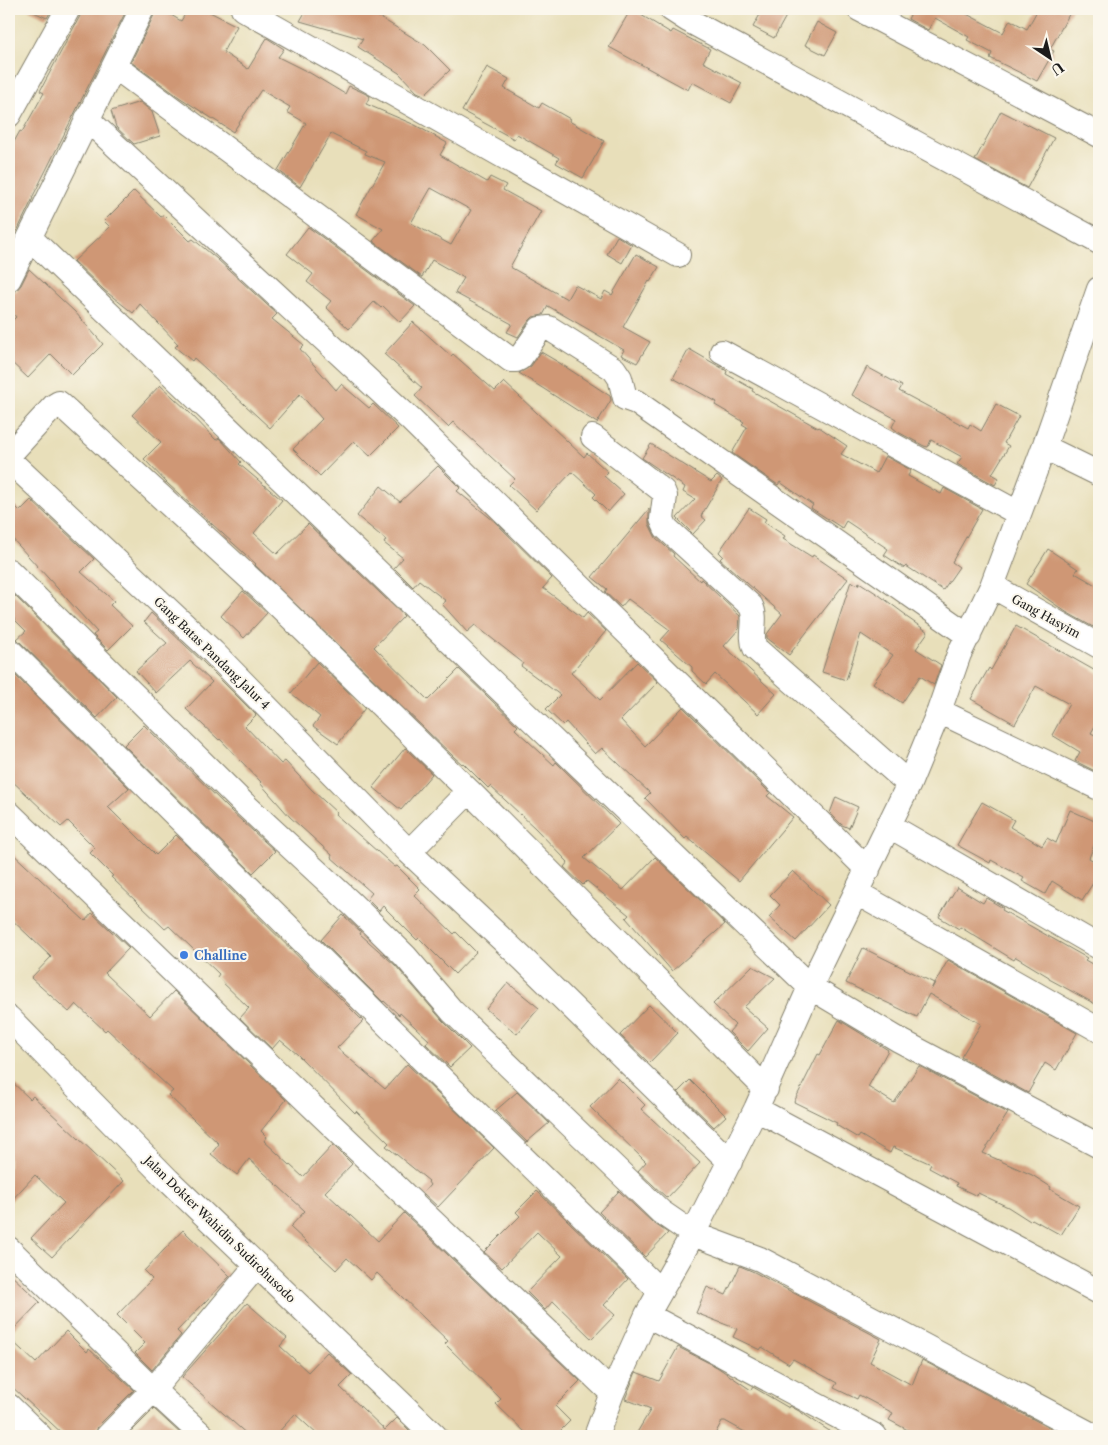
<svg xmlns="http://www.w3.org/2000/svg" width="1108" height="1445" font-family="'Libre Caslon Text',serif">
	<style>
		.building { fill: #cf9775; fill-rule: evenodd }
		.lines { fill: none; stroke-linecap: round; stroke-linejoin: round }
		.minor-casing { stroke: #827e6b; stroke-width: 26 }
		.minor { stroke: #fff; stroke-width: 24 }
		.shop-dot { fill: #3f7fe0; stroke: #fbf7ec; stroke-width: 2 }
		.labels { text-anchor: middle; dominant-baseline: central; stroke-width: 4; stroke-linejoin: round; paint-order: stroke }
		.street-label { font-size: 12px; fill: #1c1c1c; stroke: #fbf7ec }
		.shop-label { font-size: 12px; font-weight: bold; fill: #366cbe; stroke: #fbf7ec; text-anchor: start }
	</style>
	<rect width="100%" height="100%" fill="#fbf7ec"/>
	<filter id="ink" filterUnits="userSpaceOnUse"><feTurbulence type="fractalNoise" baseFrequency=".02" numOctaves="2"/><feDisplacementMap in="SourceGraphic" scale="10" xChannelSelector="R" yChannelSelector="G"/><feConvolveMatrix kernelMatrix="1 2 1 2 8 2 1 2 1" color-interpolation-filters="sRGB"/></filter>
	<filter id="wash" filterUnits="userSpaceOnUse"><feTurbulence type="fractalNoise" baseFrequency=".0096" numOctaves="4" result="noise"/><feDisplacementMap in="SourceGraphic" scale="20" xChannelSelector="R" yChannelSelector="G"/><feGaussianBlur stdDeviation="1.12" result="paint"/><feColorMatrix in="noise" values="0 0 0 0 0 0 0 0 0 0 0 0 0 0 0 0 0 1.4 0 .05"/><feComposite in="paint" operator="in"/></filter>
	<g filter="url(#wash)">
		<rect width="100%" height="100%" fill="#e8dfba"/>
		<g id="blocks">
			<path class="building" d="M27,9H52L47,18Z
				M82,9H127L32,198H33L9,248V151L20,131L22,132L44,93L40,91L80,16Z
				M156,9H161L181,21L188,9H204L237,26L223,52L248,69L267,38L284,49L278,57L310,73L345,94L349,86L360,91L370,96L366,104L415,125L447,143L440,155L487,182L490,177L506,185L503,190L541,211L510,267L567,299L575,285L601,299L605,291L612,295L636,254L659,267L650,282L649,281L623,327L650,342L637,363L621,355L624,350L548,306L543,315L533,317L529,321L518,337L507,332L512,324L455,293L464,278L432,260L422,277L373,241L383,229L356,214L385,162L365,154L366,151L331,134L300,187L278,170L306,123L287,112L290,107L261,90L233,132L179,97L131,62L154,15ZM431,188L471,210L451,245L411,223Z
				M307,9H366L425,45L450,70L424,95L417,92L399,73L358,47L363,39L300,21Z
				M631,9L671,33L673,30L710,49L703,62L742,83L731,103L692,82L688,90L609,47Z
				M763,9H790L774,38L753,27Z
				M913,9H957L1003,33L1010,20L1027,29L1038,9H1072L1050,49L1054,51L1037,81L990,58L992,53L967,40L969,37L935,18L928,30L908,19Z
				M817,22L837,33L825,55L805,45Z
				M487,67L509,79L504,88L539,108L542,103L570,119L569,121L604,141L583,178L556,163L559,158L517,134L514,139L462,111Z
				M140,102L152,112L160,136L134,144L116,127L111,111Z
				M1001,111L1054,138L1027,188L975,160Z
				M134,191L161,217L164,215L190,241L193,239L217,259L277,314L272,319L304,345L300,349L336,390L341,384L369,408L373,404L398,428L370,456L354,441L320,476L293,449L322,419L300,394L270,428L194,358L192,361L175,347L178,344L140,304L133,313L104,290L74,261L110,227L104,221Z
				M308,227L334,246L415,306L400,322L383,306L381,308L374,302L349,329L326,307L331,301L307,282L313,274L287,254Z
				M617,236L632,245L622,263L607,254Z
				M29,269L75,312L103,344L72,375L51,354L28,378L9,360V324L16,317L9,308V293L16,291L21,285Z
				M413,322L451,356L453,354L495,391L504,382L584,457L587,453L608,472L604,476L624,494L608,512L593,497L596,494L572,472L536,510L509,485L515,479L453,422L448,427L415,396L422,388L384,354Z
				M689,349L727,371L726,374L753,389L752,391L818,428L819,427L847,446L841,454L876,473L885,456L911,470L908,476L941,494L944,488L982,509L952,562L959,567L943,590L906,566L904,568L884,555L888,549L846,521L842,528L811,508L813,505L780,482L778,485L732,453L747,427L742,424L744,422L715,405L717,402L673,378Z
				M541,352L558,362L610,396L611,400L597,423L519,373L531,366Z
				M867,367L902,386L899,391L968,428L970,424L981,431L996,404L1019,416L1004,443L1009,446L992,474L999,478L995,485L957,464L962,457L931,440L928,447L924,446L898,432L892,427L896,419L852,395Z
				M160,385L187,410L216,440L219,438L221,440L241,462L239,464L282,500L254,533L277,554L308,524L404,616L374,647L428,700L459,669L518,726L515,729L554,765L556,762L619,824L584,858L623,890L655,857L725,924L672,971L626,918L629,915L587,881L583,885L564,867L568,862L535,828L490,786L488,788L463,763L462,764L454,757L255,565L256,564L168,484L144,459L161,442L132,415Z
				M651,444L711,482L717,476L722,480L701,516L706,520L693,534L677,518L695,499L683,492L685,487L642,458Z
				M438,466L460,488L457,491L494,521L552,578L543,588L583,618L587,613L606,631L571,673L600,700L637,662L658,682L621,720L645,746L683,707L770,793L767,796L793,817L739,881L687,837L685,839L645,798L650,793L602,748L595,754L566,722L563,725L546,709L560,695L521,666L523,663L475,625L467,632L442,604L446,601L419,580L413,587L394,568L403,558L384,543L386,540L357,516L381,486L400,502Z
				M9,500L20,511L31,500L94,559L81,572L114,601L110,605L132,626L108,650L93,635L97,632L9,535Z
				M749,508L766,519L764,522L785,536L783,539L812,557L813,555L848,579L789,655L767,638V634L782,614L720,559L723,556L719,552Z
				M649,509V524L656,538L674,554L673,556L700,581L701,579L740,616L739,629L724,646L776,694L758,714L715,674L706,684L692,671V667L661,640L670,630L628,599L621,607L605,592L607,589L592,577Z
				M1048,549L1078,569L1075,573L1099,587V616L1093,627L1066,612L1026,584Z
				M851,581L858,585L859,582L879,595L906,615L905,616L928,632L916,649L941,665L934,685L920,676L902,703L873,683L893,655L861,634L846,680L822,672Z
				M9,590L117,697L97,718L17,639L26,631L9,614Z
				M243,591L267,613L244,638L221,616Z
				M151,613L203,662L256,715L245,726L281,764L285,761L312,790L337,813L335,814L395,867L397,866L420,889L414,895L454,934L456,932L476,952L455,974L419,938L417,940L383,906L379,911L367,899L372,893L331,857L332,855L290,817L260,783L261,782L220,739L219,740L186,709L212,682L190,661L156,693L136,671L167,643L144,622Z
				M1016,626L1099,673V719L1091,733L1099,737V773L1075,761L1080,752L1052,735L1069,704L1036,686L1015,724L971,699L989,668L991,670Z
				M317,662L365,708L338,744L313,726L320,717L291,693Z
				M9,669L129,788L108,807L156,855L176,835L363,1021L337,1048L385,1089L407,1064L494,1148L438,1207L423,1193L430,1185L428,1182L429,1181L386,1146L389,1143L356,1111L355,1113L297,1054L280,1040L272,1049L240,1018L249,1008L217,977L219,974L169,926L165,929L111,877L113,876L90,853L95,848L68,821L61,827L9,778Z
				M144,725L232,812L275,851L253,873L124,745Z
				M405,748L432,774L401,810L373,787Z
				M836,797L858,807L849,828L842,825L830,813Z
				M982,802L1014,820L1010,827L1042,846L1047,838L1056,843L1070,810L1099,823V833L1089,858L1099,864V874L1082,900L1052,881L1045,894L1022,881L1024,878L991,860L990,863L957,845Z
				M9,850L85,921L92,913L129,948L105,973L150,1016L174,991L286,1100L261,1131L267,1137L264,1141L303,1177L333,1145L352,1164L325,1192L378,1241L404,1213L580,1381L555,1406L570,1421L555,1436H529L496,1404L501,1399L445,1344L448,1341L377,1273L371,1280L347,1258L336,1270L290,1227L305,1211L249,1159L237,1175L211,1154L219,1144L168,1095L173,1091L107,1029L105,1031L76,1004L69,1012L31,978L51,957L9,917Z
				M793,871L829,905L796,941L769,917L780,905L770,895Z
				M957,887L983,903L986,898L1003,908L1002,910L1087,958L1085,960L1099,968V1006L1049,979V977L1016,957L1014,960L960,927L959,929L939,917Z
				M343,915L361,932L360,934L395,965L442,1020L470,1048L450,1067L426,1044L429,1040L400,1013L399,1015L384,1001L383,1002L321,940Z
				M863,948L934,983L931,990L948,960L1077,1033L1056,1070L1045,1063L1028,1093L961,1057L981,1024L929,994L917,1017L846,983Z
				M752,966L775,978L744,1007L768,1028L748,1051L729,1032L735,1025L713,1004Z
				M508,983L539,1008L517,1034L486,1009Z
				M649,1005L678,1033L649,1063L620,1035Z
				M839,1020L888,1050L868,1087L894,1103L919,1066L1008,1113L983,1153L1032,1175L1051,1187L1050,1189L1079,1206L1061,1235L1032,1219L1030,1221L1008,1207L978,1193L977,1196L956,1186L957,1183L929,1168L931,1164L893,1147L890,1153L860,1135L858,1138L836,1125L837,1123L794,1102L818,1054L820,1055Z
				M618,1078L645,1105L641,1109L700,1163L667,1198L638,1171L646,1162L590,1107Z
				M9,1079L30,1099L33,1096L124,1181L52,1257L31,1238L64,1203L35,1175L9,1203Z
				M690,1080L726,1116L714,1127L678,1092Z
				M517,1092L549,1123L527,1142L495,1111Z
				M537,1191L628,1279L604,1305L615,1315L592,1339L553,1301L545,1310L527,1292L562,1256L537,1232L502,1268L484,1252L520,1216L516,1212Z
				M619,1191L652,1222L668,1233L645,1257L599,1212Z
				M183,1230L230,1276L177,1331L181,1335L152,1370L135,1353L145,1343L117,1315L152,1279L144,1271Z
				M740,1266L754,1272L881,1339L870,1362L912,1385L922,1360L1065,1436H919L889,1420L893,1413L859,1395L857,1399L834,1388L837,1383L793,1359L789,1364L762,1347L760,1350L733,1337L737,1329L696,1313L707,1287L726,1295Z
				M9,1273L40,1302L9,1334Z
				M247,1303L287,1338L280,1346L308,1372L327,1352L352,1375L340,1387L385,1430L397,1418L410,1431L404,1436H319L295,1414L275,1436H249L182,1377Z
				M66,1331L87,1352L89,1349L134,1390L98,1426L95,1436H65L9,1384V1338L36,1363Z
				M678,1347L717,1367L751,1390L753,1387L789,1408L790,1406L799,1411L837,1436H752L725,1421H722L714,1436H635L651,1409L625,1399L636,1372L659,1381Z
				M154,1409L183,1436H127Z"/>
		</g>
	</g>
	<g filter="url(#ink)">
		<use href="#blocks" fill-opacity="0" stroke="#827e6b" stroke-width="1"/>
		<g class="lines">
			<g class="minor-casing">
				<path id="minor" d="M243,9L678,255
					M671,9L688,20L1099,242
					M859,9L1099,135
					M114,66L511,360H516L520,358L540,329L549,328L614,369L620,378L625,398L636,402L969,636
					M9,115L68,9
					M87,119L411,420L868,870
					M30,238L810,987L899,1040L1099,1146
					M9,279L142,9
					M722,352L1018,513
					M593,437L663,491L665,496L662,519L666,528L751,606C758,620 749,634 755,648L909,784
					M1044,447L1099,474
					M9,455L54,406L59,403L269,596L469,791L409,852
					M9,460L213,652L409,852L523,959L730,1162
					M9,571L242,802L352,904L405,956L452,1011L661,1212L693,1234L760,1259L1094,1436
					M992,586L1099,646
					M9,650L446,1083L660,1291
					M939,711L1099,788
					M469,791L766,1089
					M9,813L316,1110L612,1393
					M888,825L1099,947
					M857,893L1099,1030
					M9,1018L168,1180L435,1436
					M756,1109L1099,1292
					M9,1249L153,1390L203,1436
					M647,1315L875,1436
					M9,1406L40,1436
					M108,1436L153,1390L257,1265
					M596,1436L612,1393L647,1315L693,1234L756,1109L810,987L909,784L939,711L959,654L992,586L1044,447L1099,289"/>
			</g>
			<use href="#minor" class="minor"/>
		</g>
	</g>
	<circle class="shop-dot" cx="184" cy="955" r="5"/>
	<g class="labels">
		<g class="street-label">
			<text transform="translate(1046 616) rotate(29)">Gang Hasyim</text>
			<text transform="translate(212 653) rotate(44)">Gang Batas Pandang Jalur 4</text>
			<text transform="translate(220 1229) rotate(44)">Jalan Dokter Wahidin Sudirohusodo</text>
		</g>
		<g class="shop-label">
			<text x="194" y="955">Challine</text>
		</g>
	</g>
	<rect width="1108" height="1445" fill="none" stroke="#fbf7ec" stroke-width="30"/>
	<g transform="translate(1050 58) rotate(145)" stroke="#fbf7ec" stroke-width="4" paint-order="stroke">
	<path d="M0-4L9 19L0 12L-9 19Z" fill="#1c1c1c"/>
	<text y="-8" font-size="14" font-weight="bold" text-anchor="middle" fill="#1c1c1c">U</text>
	</g>
</svg>
